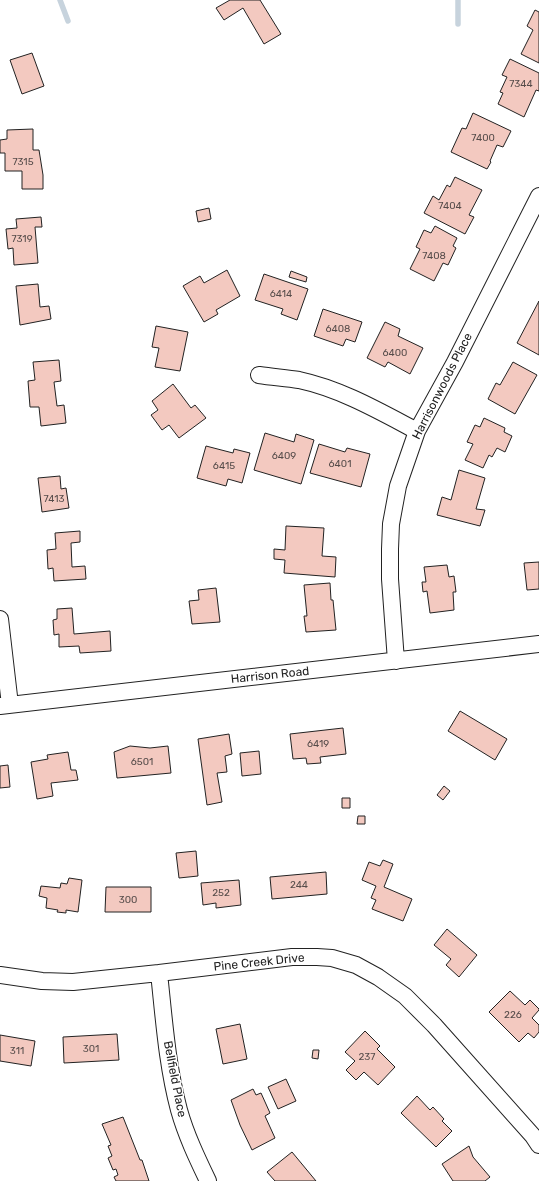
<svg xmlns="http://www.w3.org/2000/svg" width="539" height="1181" font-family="Rubik,sans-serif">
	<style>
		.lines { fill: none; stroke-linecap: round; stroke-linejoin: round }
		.stream { stroke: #c7d3dd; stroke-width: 5.5 }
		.building { fill: #f3c9c0; stroke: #222 }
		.street-casing { stroke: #222; stroke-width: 18 }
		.street { stroke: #fff; stroke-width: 16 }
		.labels { text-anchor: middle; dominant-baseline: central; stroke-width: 3; stroke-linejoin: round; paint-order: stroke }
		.number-label { font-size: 10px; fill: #564c4a }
		.street-label { font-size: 12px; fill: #222; stroke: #fff }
	</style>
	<rect width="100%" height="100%" fill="#fff"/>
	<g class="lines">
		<path class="stream" d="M60,0L68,21
			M458,24V0"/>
	</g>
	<path class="building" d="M230,0H260L281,34L264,44L243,8L224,20L216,8Z
		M535,10L539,12V63L521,54L533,30L527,26Z
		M32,53L44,86L22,94L10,60Z
		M510,59L539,73V91L536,90L524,117L498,104L503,93L500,92L507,77L502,75Z
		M473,113L511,131L503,147L497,145L490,161L491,162L487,169L451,152L462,128L466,129Z
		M33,129V150H39L43,175V189H22V171H5V153H0V140L7,139V130Z
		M455,177L482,190L469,215L474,217L465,234L424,213L433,196L439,200L447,185L450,187Z
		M209,208L211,219L198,222L196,211Z
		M41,217L42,227H35L38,263L14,265L13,248L8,249L6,229L17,228L16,219Z
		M435,226L457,238L453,246L456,248L448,265L443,263L434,281L410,269L420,249L416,247L424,230L431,233Z
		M227,270L240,296L216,310L218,314L204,322L183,286L200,276L204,283Z
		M291,271L307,277L306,282L289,277Z
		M264,274L308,289L297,320L281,314L283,309L255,300Z
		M38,284L40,307L49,306L51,319L20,325L16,286Z
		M539,301V355L517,343Z
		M323,309L362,322L355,342L346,339L343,346L314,336Z
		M385,322L400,329L398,336L423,348L410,374L388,362L385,367L367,358Z
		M156,326L188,332L180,371L155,367L159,348L152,347Z
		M59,360L61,381L54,382L57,406L64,405L66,423L41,426L39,407H30L28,381L35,380L33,362Z
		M513,362L537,375L515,414L488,399L496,383L500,385Z
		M173,384L191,408L195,405L206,418L179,438L169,425L162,430L151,415L158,410L152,401Z
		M484,418L505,428L504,432L512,436L505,452L497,448L492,457L489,455L483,468L465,460L473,444L467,442L475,425L480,427Z
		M265,433L294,442L296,434L314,440L301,484L254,470Z
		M319,444L345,452L347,448L370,454L361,487L310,473Z
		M206,446L233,453L234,449L250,453L242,483L228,479L226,486L197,478Z
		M459,470L485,478L476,509L485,510L480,526L437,515L442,497L451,500Z
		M60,476L61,489L66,488L69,508L42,512L38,478Z
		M286,526L324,528L322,556L336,557L335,577L284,573L285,560L274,559V549L285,550Z
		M80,531V542L71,543L72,567L85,566L86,579L54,581L53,568L48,569L47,550L56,549L55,533Z
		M539,562V589L527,590L524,563Z
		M447,565L449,577L454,576L456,592H453L454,610L430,613L427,591L423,592L422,582H426L424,567Z
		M330,583L331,600H333L336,630L306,632L304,616H307L304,585Z
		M216,588L220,622L192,624L189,601L199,600L198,590Z
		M72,608L74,634L110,631L111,651L80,653L79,646L59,647V634L54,635L53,620L57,619V609Z
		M460,711L507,739L495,760L448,731Z
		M343,728L346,754L320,757L321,763L307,764L306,758L293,759L290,734Z
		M229,734L232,754L225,756L227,772L217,773L222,802L207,805L198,739Z
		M130,746L150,748L168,746L171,773L117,778L114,752Z
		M259,751L261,774L242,776L240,753Z
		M68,752L71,770H76L78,780L51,783L53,796L37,799L31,762L48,759L47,755Z
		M8,765L10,787L0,788V766Z
		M444,786L450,791L443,800L437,795Z
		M342,798H350V808H342Z
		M358,816H365V824H357Z
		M196,851L198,876L179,878L176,853Z
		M383,860L393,864L384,887L412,899L403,921L372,909L376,900L371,898L376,886L362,880L369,862L380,866Z
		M326,872L327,894L272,899L270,877Z
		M69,878L82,880L78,912L66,910V913L57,912L58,910L46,908L47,898L39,896L41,886L60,888L61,883L67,884Z
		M239,880L241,905L216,908V903L203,905L201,883Z
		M106,887H151V912H105Z
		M447,929L477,955L459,977L446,965L451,959L434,945Z
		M510,991L525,1005L530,1000L539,1009V1010L532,1018L539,1025V1032L534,1038L528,1033L519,1042L489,1012Z
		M240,1024L247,1059L223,1064L216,1029Z
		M365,1031L380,1046L377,1049L395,1067L378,1085L364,1072L356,1080L346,1070L355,1061L345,1052Z
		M117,1034L119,1060L64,1063L63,1037Z
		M0,1035L35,1041L31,1066L0,1061Z
		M313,1050H319L318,1059L312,1058Z
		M286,1079L296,1101L278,1109L268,1087Z
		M253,1089L256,1095L261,1093L270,1113L265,1116L275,1138L252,1150L240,1125L231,1100Z
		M417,1096L430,1110L433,1107L444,1119L442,1121L452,1131L436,1147L401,1113Z
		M123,1117L140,1160H142L149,1181H116L114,1177L118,1175L116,1169L113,1170L108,1158L112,1156L108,1146L111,1145L102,1124Z
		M469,1146L473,1157L490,1177L485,1181H453L442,1164Z
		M292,1152L316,1181H275L267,1172Z"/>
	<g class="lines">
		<g class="street-casing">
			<path id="street" d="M259,375C272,377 286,378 299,380C341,389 379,411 417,431
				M0,619L10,705
				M396,661L390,579V549L391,524L398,486L417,431L455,362L539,196
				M0,706L539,644
				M159,973C164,1019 167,1065 179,1110C186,1135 197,1158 208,1181
				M0,975L42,981L73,982L159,973L292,957H317L332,958L356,965L378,977L405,996L434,1025L533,1136L539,1145"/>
		</g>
		<use href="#street" class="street"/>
	</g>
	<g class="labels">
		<g class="number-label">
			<text x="521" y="84">7344</text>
			<text x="483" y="138">7400</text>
			<text x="23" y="162">7315</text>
			<text x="450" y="206">7404</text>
			<text x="22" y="239">7319</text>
			<text x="434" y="256">7408</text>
			<text x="281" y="294">6414</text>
			<text x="338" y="329">6408</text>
			<text x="395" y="353">6400</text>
			<text x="284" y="456">6409</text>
			<text x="340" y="464">6401</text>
			<text x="224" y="466">6415</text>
			<text x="54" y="499">7413</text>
			<text x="318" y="744">6419</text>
			<text x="142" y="762">6501</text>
			<text x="299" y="885">244</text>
			<text x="221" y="893">252</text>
			<text x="128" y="900">300</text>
			<text x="513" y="1015">226</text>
			<text x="91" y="1049">301</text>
			<text x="17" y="1051">311</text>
			<text x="367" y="1057">237</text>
		</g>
		<g class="street-label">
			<text transform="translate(442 386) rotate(-63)">Harrisonwoods Place</text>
			<text transform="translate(270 675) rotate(-6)">Harrison Road</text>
			<text transform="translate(259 962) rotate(-6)">Pine Creek Drive</text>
			<text transform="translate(175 1079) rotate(79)">Bellfield Place</text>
		</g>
	</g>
</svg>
